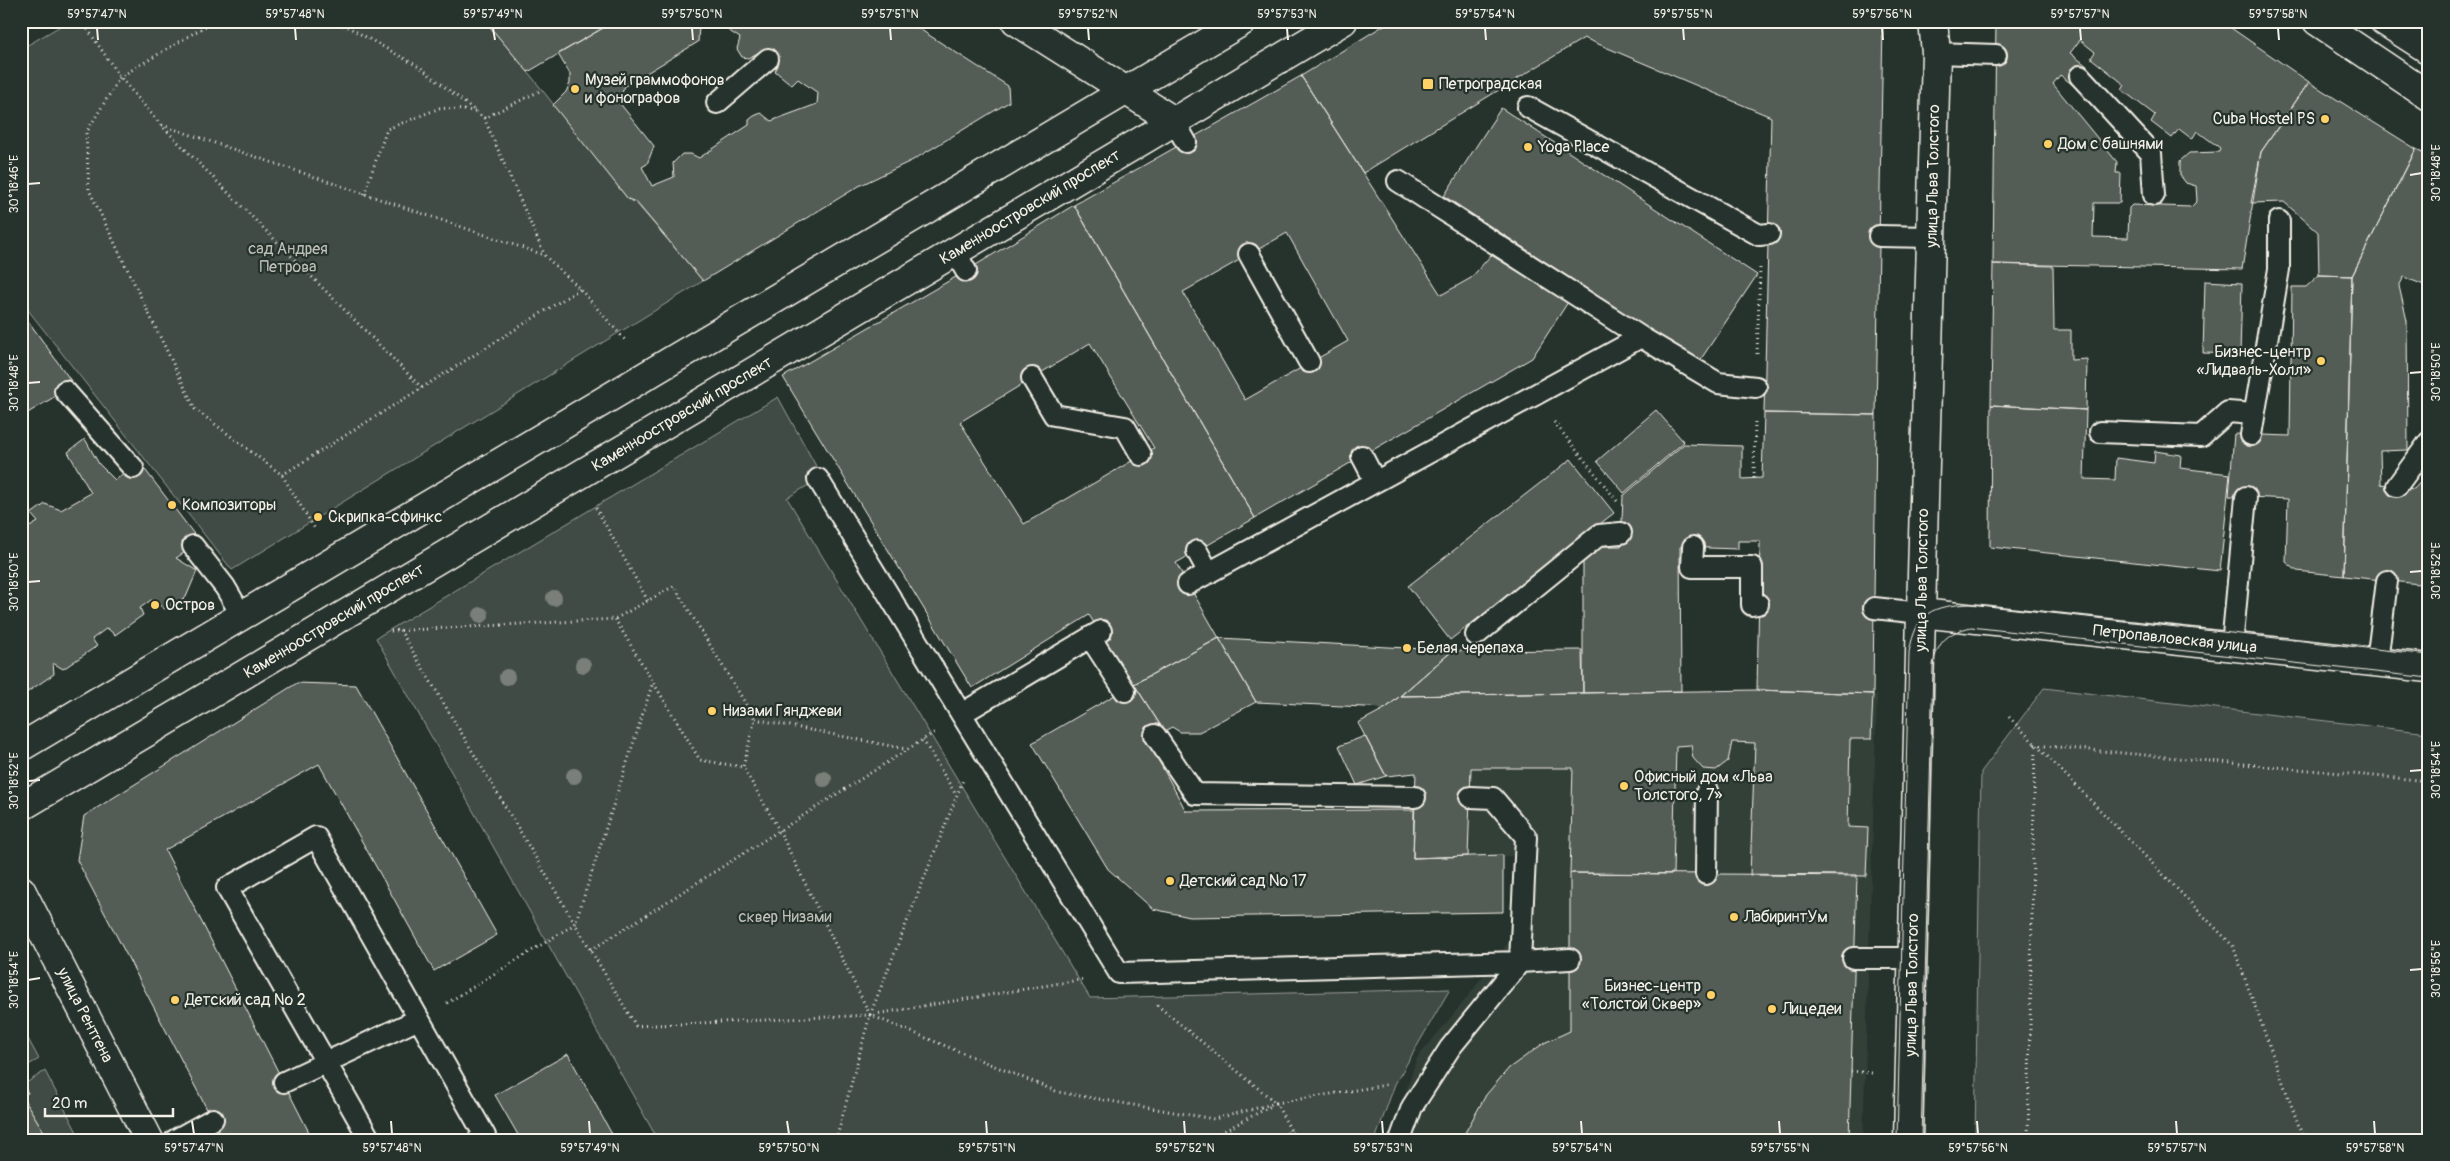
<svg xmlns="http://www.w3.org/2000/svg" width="2450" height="1161" font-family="Pangolin,sans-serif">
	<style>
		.built { fill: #333f39 }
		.green { fill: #414b45; stroke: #9a9e96 }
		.building { fill: #525c55; stroke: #f4f1e8; fill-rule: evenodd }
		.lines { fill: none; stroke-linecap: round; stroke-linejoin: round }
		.lane-casing { stroke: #f4f1e8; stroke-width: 24 }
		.street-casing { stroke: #f4f1e8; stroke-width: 31 }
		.secondary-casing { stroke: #f4f1e8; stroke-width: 31 }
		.primary-casing { stroke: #f4f1e8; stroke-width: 31 }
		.path { stroke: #f4f1e8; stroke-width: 3; stroke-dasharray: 1 4; stroke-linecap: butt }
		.lane { stroke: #26332d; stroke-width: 20 }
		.street { stroke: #26332d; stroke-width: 28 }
		.secondary { stroke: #26332d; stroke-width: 28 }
		.primary { stroke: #26332d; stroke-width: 28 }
		.tram { stroke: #f4f1e8; stroke-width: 1 }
		.tree { fill: #7a8079 }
		.ticks { fill: none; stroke: #f4f1e8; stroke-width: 2 }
		.poi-dot { fill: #ffd166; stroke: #26332d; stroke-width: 2 }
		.labels { text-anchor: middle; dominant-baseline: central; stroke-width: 4.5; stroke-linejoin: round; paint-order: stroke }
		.poi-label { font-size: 16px; fill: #f4f1e8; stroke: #26332d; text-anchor: start }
		.street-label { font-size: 16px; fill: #f4f1e8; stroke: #26332d }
		.park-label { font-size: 16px; fill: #bebfb7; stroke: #26332d }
		.neatline { fill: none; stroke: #f4f1e8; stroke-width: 2 }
		.ticks-label { font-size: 12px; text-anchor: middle; fill: #f4f1e8 }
	</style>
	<rect width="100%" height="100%" fill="#26332d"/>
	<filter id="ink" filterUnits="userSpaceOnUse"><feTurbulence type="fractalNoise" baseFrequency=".02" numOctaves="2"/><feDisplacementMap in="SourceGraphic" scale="10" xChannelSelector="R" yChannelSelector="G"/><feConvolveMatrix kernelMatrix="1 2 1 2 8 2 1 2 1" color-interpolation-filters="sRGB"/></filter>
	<g filter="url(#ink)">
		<path class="built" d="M1877,695L1863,1140H1389L1417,1058L1466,999L1522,924L1525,856L1413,858L1416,773L1366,737L1358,723L1386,708L1400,696Z"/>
		<path class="green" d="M69,21H485L528,72L628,199L636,203L703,281L232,570L21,301V49Z
			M778,397L822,477L787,498L1090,998L1450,989L1395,1084L1375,1140H1297L1291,1130L1270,1140H658L376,638Z
			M2044,688L2429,733V1140H1975L1981,772Z
			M21,1026L39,1059L21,1069Z
			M45,1071L81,1140H49L22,1096L27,1093L23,1085Z"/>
		<path class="building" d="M485,21H615L528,72Z
			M615,21H639L641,24L646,21H695L699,26L698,42L625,86L618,101L654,146L647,164L642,167L652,186L674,177L673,163L682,154H691L699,158L749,125V120L754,116L761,113L771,121L817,104L818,93L798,79L792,85L775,71L778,66L760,52L748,58L742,57L737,49L740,38L714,21H907L1008,86L1009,102L913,160L859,186L703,281L636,202L628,199L553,105L566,92L570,83V74L558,54Z
			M1391,21H1883L1876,415L1764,413L1771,117L1584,38L1363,173L1301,76Z
			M1996,21H2221L2309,82L2261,152L2242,269L1993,264ZM2080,40L2095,52L2091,58L2125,85L2122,90L2155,115L2151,122L2172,138L2179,129L2192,139L2197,131L2220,148L2219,152L2189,153L2180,161V175L2186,183L2196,186L2197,201L2191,207L2132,205L2129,208L2128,238L2093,237L2094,203H2120L2121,173H2116L2117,162L2053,84L2060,75L2073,85L2087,66L2070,53Z
			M1301,76L1441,295L1471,278L1491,255L1568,302L1532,358L1255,518L1074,205ZM1287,233L1348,341L1245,400L1183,292Z
			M2309,82L2416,149L2352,276L2319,275L2318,232L2284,202L2251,203L2261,152Z
			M1501,108L1757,275L1699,362L1444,196Z
			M2416,149L2429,155V287L2404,277L2399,286L2407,321L2408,450L2380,451L2381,484L2414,489L2429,473V585L2344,576L2352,276Z
			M1074,205L1255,518L1176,563L1219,638L1134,684L1089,615L972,688L783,377L966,271ZM1090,343L1154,448L1024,524L960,422Z
			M1993,264L2053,266L2054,330H2071V360L2087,359L2086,410L1991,405Z
			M2319,275L2352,276L2344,576L2297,571L2286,562L2288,499L2229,496L2234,434L2290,436L2292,287H2306Z
			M2205,281L2242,283L2240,354L2203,353Z
			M21,311L74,385L21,417Z
			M1991,405L2086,410L2084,479L2115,480L2116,458L2154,463L2155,451L2181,455L2180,468L2230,474L2220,571L1990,547Z
			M1656,410L1684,442L1624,493L1597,461Z
			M1764,413L1876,415L1873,694L1757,690L1760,541H1738V549L1680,547L1681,691L1583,693V557L1593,546H1621L1623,496L1684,444L1742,446V479L1762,478Z
			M85,439L99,464L115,480L140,463L200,542L176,558L197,571L186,597L165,609L151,600L140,608L143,615L115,635L107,628L92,639L97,646L63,669L53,663L54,674L26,693L21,692V532L38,522L31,514L45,504L61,510L91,493L68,452Z
			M1571,459L1614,513L1450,640L1408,586Z
			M1219,638L1407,648L1452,651L1386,708L1256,702Z
			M1219,638L1256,702L1199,732H1180L1172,727L1164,731L1134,684Z
			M1582,650L1583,693L1400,696L1452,651Z
			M297,683L356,685L497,935L434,971L319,764L165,850L313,1140H223L77,860L84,816Z
			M1134,684L1164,731L1147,739L1186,811L1414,810L1413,858L1503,855V912L1190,917L1153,909L1108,869L1032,743Z
			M1757,690L1873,694L1871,739H1850L1848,827L1868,828L1866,876L1750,875L1755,743L1732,742L1728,761L1716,770L1703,769L1693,758L1691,745L1676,746L1673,874L1570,873L1573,768H1471L1468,856L1413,858L1416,773L1386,776L1358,723L1386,708L1400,696Z
			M1365,736L1386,776L1357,785L1339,746Z
			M1570,873L1857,875L1849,1140H1461L1486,1095L1509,1068L1544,1043L1570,1031Z
			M568,1054L615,1140H521L495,1095Z
			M21,1081L28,1093L22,1096L49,1140H21Z"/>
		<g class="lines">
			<g class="lane-casing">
				<path id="lane" d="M1936,41V53L1996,55
					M2080,76L2151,153L2154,195
					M717,103L768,59
					M1528,107L1759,235L1769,234
					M1174,121L1186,142
					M1398,181L1641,337L1718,383L1756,387
					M1879,236L1931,237
					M955,252L966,271
					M1249,254L1309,362
					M1032,378L1054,415L1125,427L1141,455
					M65,391L133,468
					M2100,432L2201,436L2228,412L2253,414
					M2251,435L2279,269V221
					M1362,456L1375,481
					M818,479L1119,973L1520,962L1526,837L1493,798L1470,797
					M2397,486L2429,442
					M193,546L225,587L242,616
					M1693,547L1692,567H1752V605L1758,604
					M1197,551L1209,573
					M1188,584L1641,337
					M1874,608L1921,613
					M1476,635L1599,535L1621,533
					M1090,637L1125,691
					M2232,646L2246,497
					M2377,662L2387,581
					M961,714L1101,631
					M1155,735L1195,794L1415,797
					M1706,874L1707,791
					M1853,958H1913
					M284,1082L419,1019
					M175,1140L213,1119
					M370,1140L227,888L316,837L485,1136L478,1140
					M1400,1140L1412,1107L1450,1048L1520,962L1570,959"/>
			</g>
			<g class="street-casing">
				<path id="street" d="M2317,21L2429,96
					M21,890L149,1140"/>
			</g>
			<g class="secondary-casing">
				<path id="secondary" d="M1908,1140L1921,613"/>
			</g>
			<g class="primary-casing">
				<path id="primary" d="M1016,21L1174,121
					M1933,21L1936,53L1921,613L2429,668
					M2384,21L2429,50
					M21,747L1243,21
					M21,807L1343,21"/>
			</g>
			<path class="path" d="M82,21L120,77L161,125L422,388
				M214,21L120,77L86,133L89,190L195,409L282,475L315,529
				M328,21L348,27L421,68L484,118L545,256L580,289L626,341
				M484,118L542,90
				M162,125L544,255
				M364,194L387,129L440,108L475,111
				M1757,354L1760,268
				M1554,422L1617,501
				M282,475L580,289
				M1754,478L1755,420
				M596,508L648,601
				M615,619L700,760L743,767
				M400,630L636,1026L870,1015L1058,1092L1214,1119L1276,1103L1296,1140
				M391,631L615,619L674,586L755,719L743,767L779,830L870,1015L1085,979
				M2009,717L2233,946L2304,1140
				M755,719L906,749
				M923,740L956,795
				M591,950L935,732
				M447,1003L575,924L653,682
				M1157,1005L1276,1103
				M1851,1071L1872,1073
				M1276,1103L1386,1085
				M836,1140L870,1015L963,780
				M1207,1140L1271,1106
				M2028,1140L2035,745L2429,781"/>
			<use href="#lane" class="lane"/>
			<use href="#street" class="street"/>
			<use href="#secondary" class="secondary"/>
			<use href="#primary" class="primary"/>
			<path class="tram" d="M1897,1140L1909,652C1917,612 1931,606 1970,604L2429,655
				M1921,1140L1933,665C1938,641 1947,633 1971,627L2429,678"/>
		</g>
		<g class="tree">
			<circle cx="554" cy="598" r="8"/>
			<circle cx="481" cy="615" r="8"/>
			<circle cx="583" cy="665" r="8"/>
			<circle cx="507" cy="677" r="8"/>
			<circle cx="574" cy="776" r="8"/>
			<circle cx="824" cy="779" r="8"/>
		</g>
	</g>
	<path class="ticks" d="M97,28L98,40M295,28L296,40M493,28L495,40M692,28L693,40M890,28L891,40M1088,28L1089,40M1287,28L1288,40M1485,28L1486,40M1683,28L1684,40M1882,28L1883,40M2080,28L2081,40M2278,28L2279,40M2410,175L2422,173M28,184L40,183M2410,373L2422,372M28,383L40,382M2410,572L2422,571M28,582L40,581M2410,771L2422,770M28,781L40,780M2410,970L2422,969M28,980L40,978M192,1121L194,1134M391,1121L392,1134M589,1121L590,1134M787,1121L789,1134M986,1121L987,1134M1184,1121L1185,1134M1382,1121L1383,1134M1581,1121L1582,1134M1779,1121L1780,1134M1977,1121L1978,1134M2176,1121L2177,1134M2374,1121L2375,1134"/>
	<g class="poi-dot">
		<rect x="1422" y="78" width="12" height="12" rx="2.5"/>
		<circle cx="575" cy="89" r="5"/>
		<circle cx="2325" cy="119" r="5"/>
		<circle cx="2048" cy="144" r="5"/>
		<circle cx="1528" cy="147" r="5"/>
		<circle cx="2321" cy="361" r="5"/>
		<circle cx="172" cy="505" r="5"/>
		<circle cx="318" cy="517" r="5"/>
		<circle cx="155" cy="605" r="5"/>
		<circle cx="1407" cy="648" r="5"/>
		<circle cx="712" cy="711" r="5"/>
		<circle cx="1624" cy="786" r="5"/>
		<circle cx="1170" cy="881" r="5"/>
		<circle cx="1734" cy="917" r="5"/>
		<circle cx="1711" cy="995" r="5"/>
		<circle cx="175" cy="1000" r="5"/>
		<circle cx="1772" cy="1009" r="5"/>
	</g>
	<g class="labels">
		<g class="poi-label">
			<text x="585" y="80">Музей граммофонов<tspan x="585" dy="18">и фонографов</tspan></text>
			<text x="1439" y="84">Петроградская</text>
			<text x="2315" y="119" text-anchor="end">Cuba Hostel PS</text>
			<text x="2058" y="144">Дом с башнями</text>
			<text x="1538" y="147">Yoga Place</text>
			<text x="2311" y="352" text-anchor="end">Бизнес-центр<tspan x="2311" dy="18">«Лидваль-Холл»</tspan></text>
			<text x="182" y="505">Композиторы</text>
			<text x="328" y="517">Скрипка-сфинкс</text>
			<text x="165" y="605">Остров</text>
			<text x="1417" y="648">Белая черепаха</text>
			<text x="722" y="711">Низами Гянджеви</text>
			<text x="1634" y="777">Офисный дом «Льва<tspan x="1634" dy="18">Толстого, 7»</tspan></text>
			<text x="1180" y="881">Детский сад № 17</text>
			<text x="1744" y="917">ЛабиринтУм</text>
			<text x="1701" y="986" text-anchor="end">Бизнес-центр<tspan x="1701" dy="18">«Толстой Сквер»</tspan></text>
			<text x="185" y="1000">Детский сад № 2</text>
			<text x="1782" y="1009">Лицедеи</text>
		</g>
		<g class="street-label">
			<text transform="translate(1933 176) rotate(-89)">улица Льва Толстого</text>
			<text transform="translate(1030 207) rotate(-31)">Каменноостровский проспект</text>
			<text transform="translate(682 414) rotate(-31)">Каменноостровский проспект</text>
			<text transform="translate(1922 580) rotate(-89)">улица Льва Толстого</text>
			<text transform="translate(334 621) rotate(-31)">Каменноостровский проспект</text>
			<text transform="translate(2175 639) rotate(6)">Петропавловская улица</text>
			<text transform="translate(1912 985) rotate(-89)">улица Льва Толстого</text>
			<text transform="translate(85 1015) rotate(63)">улица Рентгена</text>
		</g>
		<g class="park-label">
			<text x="288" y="249">сад Андрея<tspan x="288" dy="18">Петрова</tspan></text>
			<text x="785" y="917">сквер Низами</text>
		</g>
	</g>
	<rect width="2450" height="1161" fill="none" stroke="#26332d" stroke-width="55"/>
	<path d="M45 1108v8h128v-8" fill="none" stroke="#f4f1e8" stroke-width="2.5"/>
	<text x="52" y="1108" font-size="15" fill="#f4f1e8" stroke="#26332d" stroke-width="4" paint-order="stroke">20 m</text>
	<rect x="28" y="28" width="2394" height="1106" class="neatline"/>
	<g class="ticks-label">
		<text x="97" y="18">59°57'47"N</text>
		<text x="295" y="18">59°57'48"N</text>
		<text x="493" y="18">59°57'49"N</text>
		<text x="692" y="18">59°57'50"N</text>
		<text x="890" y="18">59°57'51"N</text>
		<text x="1088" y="18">59°57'52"N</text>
		<text x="1287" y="18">59°57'53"N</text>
		<text x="1485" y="18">59°57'54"N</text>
		<text x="1683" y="18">59°57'55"N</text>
		<text x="1882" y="18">59°57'56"N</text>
		<text x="2080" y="18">59°57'57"N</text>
		<text x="2278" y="18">59°57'58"N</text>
		<text transform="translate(2436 173) rotate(-90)" y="4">30°18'48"E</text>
		<text transform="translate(14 184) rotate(-90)" y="4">30°18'46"E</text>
		<text transform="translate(2436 372) rotate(-90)" y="4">30°18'50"E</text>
		<text transform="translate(14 383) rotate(-90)" y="4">30°18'48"E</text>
		<text transform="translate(2436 571) rotate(-90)" y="4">30°18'52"E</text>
		<text transform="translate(14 582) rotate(-90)" y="4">30°18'50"E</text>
		<text transform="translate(2436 770) rotate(-90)" y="4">30°18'54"E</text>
		<text transform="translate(14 781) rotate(-90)" y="4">30°18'52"E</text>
		<text transform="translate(2436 969) rotate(-90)" y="4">30°18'56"E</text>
		<text transform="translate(14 980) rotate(-90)" y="4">30°18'54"E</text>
		<text x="194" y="1152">59°57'47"N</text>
		<text x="392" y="1152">59°57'48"N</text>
		<text x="590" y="1152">59°57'49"N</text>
		<text x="789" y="1152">59°57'50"N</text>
		<text x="987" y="1152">59°57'51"N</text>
		<text x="1185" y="1152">59°57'52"N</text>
		<text x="1383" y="1152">59°57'53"N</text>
		<text x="1582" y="1152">59°57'54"N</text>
		<text x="1780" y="1152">59°57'55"N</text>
		<text x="1978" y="1152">59°57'56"N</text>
		<text x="2177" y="1152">59°57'57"N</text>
		<text x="2375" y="1152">59°57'58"N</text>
	</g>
</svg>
